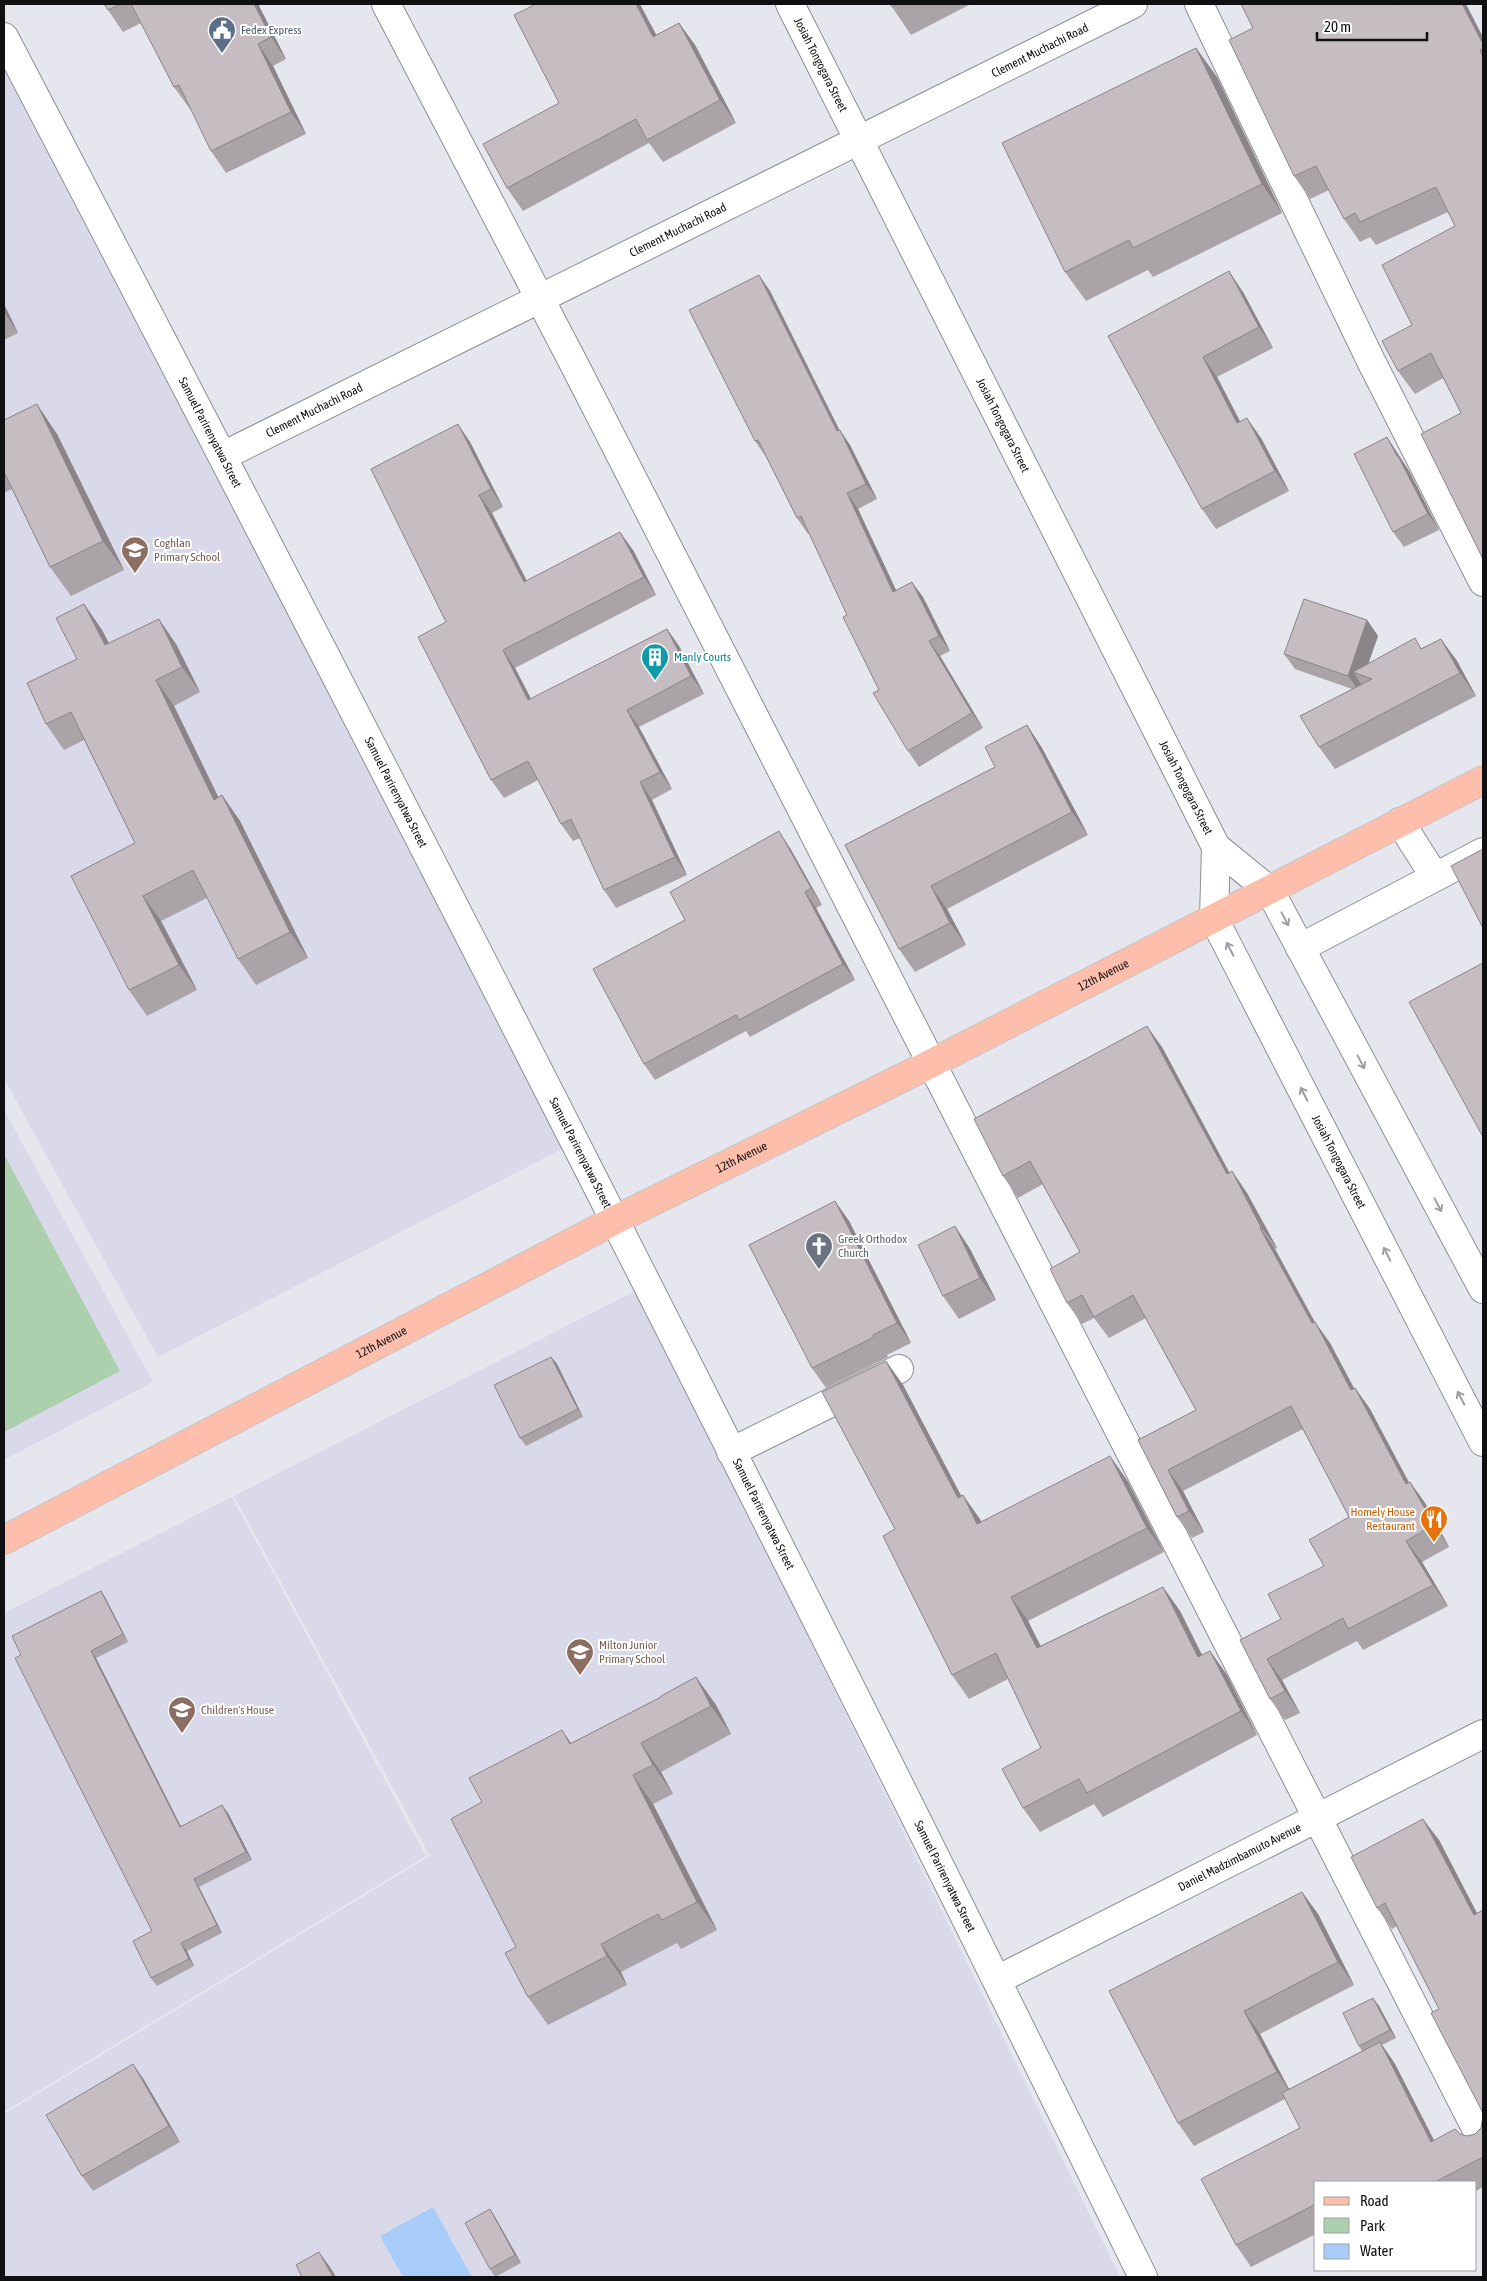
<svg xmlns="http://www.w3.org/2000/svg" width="1487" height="2281" font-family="'Asap Condensed',sans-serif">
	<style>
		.built { fill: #d9d9ea }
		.green { fill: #accfae }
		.water { fill: #a8cdfa }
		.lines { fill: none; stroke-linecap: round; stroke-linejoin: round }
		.minor-casing { stroke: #8e8e97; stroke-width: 30 }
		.major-casing { stroke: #c6c6c6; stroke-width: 30 }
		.minor { stroke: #fff; stroke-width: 28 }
		.major { stroke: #febeac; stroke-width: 28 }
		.wall { fill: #aaa3a8 }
		.shaded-wall { fill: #8b8488 }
		.building { fill: #c6bdc3; stroke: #8b8488 }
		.oneway { stroke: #9f9fa1 }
		.labels { text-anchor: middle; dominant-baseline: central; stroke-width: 4; stroke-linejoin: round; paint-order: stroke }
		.service-label { font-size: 12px; fill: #4e5e75; stroke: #fff; text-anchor: start }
		.street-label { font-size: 12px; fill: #101013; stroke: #fff }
		.education-label { font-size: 12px; fill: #785e54; stroke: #fff; text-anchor: start }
		.culture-label { font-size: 12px; fill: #0d838f; stroke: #fff; text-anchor: start }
		.worship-label { font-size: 12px; fill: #5b616d; stroke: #fff; text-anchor: start }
		.food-label { font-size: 12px; fill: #c56008; stroke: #fff; text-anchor: end }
	</style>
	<rect width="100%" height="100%" fill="#e6e6ef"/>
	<path class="built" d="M4,70L566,1147L158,1357L4,1079Z
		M4,1110L153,1382L4,1460Z
		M639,1289L1120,2277H4V2114L430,1856L234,1496Z
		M232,1497L426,1856L4,2112V1613Z"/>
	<path class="green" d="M4,1154L120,1371L4,1432Z"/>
	<path class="water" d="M433,2207L472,2277H403L380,2236Z"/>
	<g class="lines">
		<g class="minor-casing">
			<g id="minor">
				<path d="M386,4L574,364L1483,2142"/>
				<path id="s1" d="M790,4L1216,847L1270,891L1483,1289"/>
				<path d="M1199,4L1371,361L1483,582"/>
				<path id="s2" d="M4,37C392,779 774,1525 1143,2277"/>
				<path id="s3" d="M223,456C526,304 830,156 1133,4"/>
				<path d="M1400,822L1435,877"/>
				<path id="s4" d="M1216,847L1214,919L1483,1442"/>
				<path d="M1300,948L1483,852"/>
				<path d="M731,1452L899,1369"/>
				<path id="s5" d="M997,1980L1483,1734"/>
			</g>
		</g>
		<g class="major-casing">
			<g id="major">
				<path id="s6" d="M4,1540L615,1220L932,1063L1483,780"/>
			</g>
		</g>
		<use href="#minor" class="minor"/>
		<use href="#major" class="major"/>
	</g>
	<path class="wall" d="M104,4H258L286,59L273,66L306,134L226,173L211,151L191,108L190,109L174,87L141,23L123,32L108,10Z
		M890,4H971L911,35Z
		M679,23L695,45L736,123L663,162L649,143L523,211L507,188L559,103L656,35Z
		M1483,37V559L1461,413L1443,378L1415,394L1398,371L1412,325L1455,226L1448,212L1376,245L1370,237L1360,242L1344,219L1329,190L1310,199L1294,176Z
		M1196,48L1217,77L1282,213L1153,277L1148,270L1086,301L1065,272Z
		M770,291L839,430L850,445L877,499L858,509L896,590L923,597L950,651L940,656L983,728L919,767L908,751L879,690L847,615L809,533L808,534L797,518L766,457L755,441Z
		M1243,292L1273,348L1217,377L1240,421L1261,438L1289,491L1216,529L1202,509L1108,336Z
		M4,304L18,333L4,340Z
		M4,420L57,434L124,570L71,596L50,567L12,489L4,493Z
		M1387,437L1409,471L1439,530L1404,547L1393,532Z
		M470,442L503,507L492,513L527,581L633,550L656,595L515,668L531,699L667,629L679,646L704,694L639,727L672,789L652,800L687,875L616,908L604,890L580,838L573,841L561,824L538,780L504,798L491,780L446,622Z
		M84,604L102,630L109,643L176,644L200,692L174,706L218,797L222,795L240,821L308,958L256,985L238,959L207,898L161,921L197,990L147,1016L129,990L135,843L84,740L64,750L46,724L77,659Z
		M1367,620L1378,636L1368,664L1422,648L1441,639L1457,661L1476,696L1335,769L1319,747L1352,689L1295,669L1284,654Z
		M1027,725L1042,748L1088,835L947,909L966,945L915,972L899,949L845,845L995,767Z
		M790,848L822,905L816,908L855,980L750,1037L746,1031L655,1080L644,1064L685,920Z
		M1162,1047L1229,1173L1232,1171L1247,1193L1277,1248L1275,1249L1315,1322L1330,1343L1354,1388H1355L1370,1409L1409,1482H1410L1425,1503L1449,1547L1422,1562L1448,1606L1363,1650L1357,1641L1282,1680L1300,1713L1285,1720L1270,1699L1240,1640L1281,1619L1324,1566L1349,1517L1303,1429L1183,1491L1204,1532L1192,1538L1177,1517L1138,1440L1196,1410L1146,1318L1109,1338L1094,1318L1082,1324L1067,1303L1080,1252L1043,1184L1018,1198L1003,1176Z
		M835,1201L849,1221L911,1343L887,1355L888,1357L826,1388L812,1368Z
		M955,1226L970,1249L996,1300L959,1319L943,1296Z
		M551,1357L557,1364L583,1417L526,1446L520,1438Z
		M886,1361L903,1385L961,1496L963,1495L981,1522L1127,1480L1164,1552L1028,1621L1040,1646L1163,1587L1180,1611L1202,1655L1210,1651L1227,1675L1257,1735L1103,1817L1094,1804L1040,1832L1023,1808L1041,1748L1008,1679L969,1699L952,1675L895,1529Z
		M101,1591L106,1599L128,1642L96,1658L181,1826L228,1813L252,1860L199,1887L222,1933L187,1951L194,1966L157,1986L151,1978L152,1931L21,1655Z
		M696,1677L716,1705L731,1734L661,1772L673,1794L653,1804L717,1930L681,1949L677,1943L621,1972L627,1985L548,2025L528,1997L482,1802L571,1743L661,1697Z
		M1439,1840L1477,1913L1439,2009L1397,1926L1392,1929L1377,1908Z
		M1302,1892L1318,1914L1354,1985L1260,2034L1289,2089L1362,2051L1359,2046L1379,2006L1396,2038L1382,2045L1395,2064L1434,2140L1460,2134L1467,2136L1475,2134L1481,2128L1483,2116V2187L1476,2191V2182H1316V2234L1251,2267L1236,2245L1300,2128L1285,2099L1194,2146L1178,2123Z
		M133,2064L144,2080L180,2142L93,2191L82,2176Z
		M490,2209L495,2217L521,2263L495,2277L490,2269Z"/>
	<path class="shaded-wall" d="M254,4H258L286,59L271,37Z
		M636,4H640L669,59L653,37Z
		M1462,4H1466L1483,37V44Z
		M679,23L695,45L736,123L720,100Z
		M258,44L273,66L306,134L291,112Z
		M1196,48L1217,77L1282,213L1262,184Z
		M1229,271L1243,292L1273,348L1259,327Z
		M759,275L770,291L848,447L837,431Z
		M4,304L18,333L4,312Z
		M1203,357L1217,377L1251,443L1237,423Z
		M37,404L57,434L124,570L103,541Z
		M1247,418L1261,438L1289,491L1275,471Z
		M458,424L470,442L503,507L491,489Z
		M840,430L850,445L877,499L866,484Z
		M1387,437L1409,471L1439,530L1428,514Z
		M847,493L858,509L904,607L893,592Z
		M479,495L492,513L536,599L524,582Z
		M620,532L633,550L656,595L644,577Z
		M912,582L923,597L950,651L939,636Z
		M84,604L102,630L123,671L105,645Z
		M159,619L176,644L200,692L182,667Z
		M1367,620L1378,636L1364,676L1353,672L1361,684L1359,691L1348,676Z
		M667,629L679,646L704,694L691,676Z
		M1441,639L1457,661L1476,696L1460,673Z
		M929,641L940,656L983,728L972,713Z
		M503,650L515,668L541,718L528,700Z
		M156,680L174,706L232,825L214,800Z
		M627,710L639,727L672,789L660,772Z
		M1027,725L1042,748L1088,835L1072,812Z
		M640,782L652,800L687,875L675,857Z
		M222,795L240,821L308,958L290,932Z
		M779,831L790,848L822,905L811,888Z
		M931,886L947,909L966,945L950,923Z
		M805,892L816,908L855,980L843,964Z
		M143,896L161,921L197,990L179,965Z
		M1147,1026L1162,1047L1242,1196L1227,1174Z
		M1232,1171L1247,1193L1277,1248L1261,1227Z
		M835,1201L849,1221L911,1343L897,1323Z
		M955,1226L970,1249L996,1300L980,1278Z
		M1260,1228L1275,1249L1327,1345L1312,1323Z
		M1315,1322L1330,1343L1366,1411L1351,1390Z
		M551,1357L557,1364L583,1417L578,1409Z
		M886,1361L903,1385L975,1522L958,1498Z
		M1355,1388L1370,1409L1421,1506L1406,1484Z
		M1110,1456L1127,1480L1164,1552L1147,1528Z
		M1168,1470L1183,1491L1204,1532L1189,1511Z
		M1410,1482L1425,1503L1449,1547L1434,1525Z
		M963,1495L980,1519L994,1548L977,1524Z
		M1406,1541L1422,1562L1448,1606L1433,1585Z
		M1163,1587L1180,1611L1215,1681L1198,1657Z
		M101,1591L106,1599L128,1642L123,1634Z
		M1011,1597L1028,1621L1054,1672L1037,1648Z
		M91,1651L96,1658L185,1835L180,1827Z
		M1210,1651L1227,1675L1257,1735L1241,1711Z
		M1267,1659L1282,1680L1300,1713L1285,1691Z
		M696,1677L716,1705L731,1734L711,1706Z
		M562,1730L582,1759L570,1744Z
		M641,1743L661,1772L673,1794L653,1765Z
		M633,1775L653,1804L717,1930L697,1902Z
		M222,1805L228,1813L252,1860L246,1852Z
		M1423,1819L1439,1840L1483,1925L1474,1915Z
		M194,1879L199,1887L222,1933L217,1925Z
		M1302,1892L1318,1914L1354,1985L1338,1962Z
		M181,1943L187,1951L194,1966L189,1959Z
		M601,1944L621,1972L627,1985L607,1956Z
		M1373,1998L1379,2006L1396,2038L1390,2030Z
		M1244,2011L1260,2034L1292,2095L1277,2072Z
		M1380,2042L1395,2064L1446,2164L1431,2142Z
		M133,2064L144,2080L180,2142L169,2126Z
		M490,2209L495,2217L521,2263L515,2255Z
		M319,2252L330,2267L336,2277H333Z"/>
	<path class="building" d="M104,4H121L108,10Z
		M131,4H254L271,37L258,44L291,112L211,151L179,85L174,87Z
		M536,4H636L653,37L679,23L720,100L647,140L636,119L507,188L483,144L559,103L514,15Z
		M890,4H898L892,7Z
		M1241,4H1391L1392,5L1395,4H1462L1483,44V48L1480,50L1483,57V559L1421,434L1461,413L1431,353L1398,371L1382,341L1412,325L1382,265L1455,226L1436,187L1360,222L1355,213L1344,219L1316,166L1294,176L1229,40L1253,28Z
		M1196,48L1262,184L1133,248L1129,240L1065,272L1002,143Z
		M1229,271L1259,327L1203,357L1237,423L1247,418L1275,471L1202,509L1108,336Z
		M759,275L837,431L840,430L866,484L847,493L893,592L912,582L939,636L929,641L972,713L908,751L873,693L879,690L843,617L847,615L801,516L797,518L758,440L755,441L689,310Z
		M37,404L103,541L50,567L4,472V420Z
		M458,424L491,489L479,495L524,582L620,532L644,577L503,650L528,700L667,629L691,676L627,710L660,772L640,782L675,857L604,890L571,819L561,824L528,761L491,780L418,637L446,622L371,469Z
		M1387,437L1397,456H1398L1428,514L1393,532L1354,454Z
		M1304,599L1367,620L1348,676L1284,654Z
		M84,604L105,645L159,619L182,667L156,680L214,800L222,795L290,932L238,959L193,870L143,896L179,965L129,990L71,876L135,843L71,712L46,724L27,683L77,659L56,618Z
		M1415,638L1421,649L1441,639L1460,673L1319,747L1300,716L1372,679L1353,672Z
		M1027,725L1072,812L931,886L950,923L899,949L845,845L995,767L985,747Z
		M779,831L811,888L805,892L843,964L739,1020L736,1015L644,1064L593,969L685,920L670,892Z
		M1483,849V928L1451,866Z
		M1483,963V1137L1409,1002Z
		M1147,1026L1227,1174L1232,1171L1261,1227L1260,1228L1312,1323L1315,1322L1351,1390L1355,1388L1406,1484L1410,1482L1434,1525L1406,1541L1433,1585L1348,1629L1343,1618L1267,1659L1285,1691L1270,1699L1240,1640L1281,1619L1268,1594L1324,1566L1309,1540L1349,1517L1291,1406L1168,1470L1189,1511L1177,1517L1138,1440L1196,1410L1133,1295L1094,1317L1082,1295L1067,1303L1050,1269L1080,1252L1030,1161L1003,1176L974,1119Z
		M835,1201L897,1323L873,1335L874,1337L812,1368L749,1245Z
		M955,1226L980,1278L943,1296L918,1245Z
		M551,1357L578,1409L520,1438L494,1385Z
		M886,1361L958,1498L963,1495L977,1524L1110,1456L1147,1528L1011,1597L1037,1648L1163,1587L1198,1657L1210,1651L1241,1711L1087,1793L1079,1779L1023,1808L1002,1769L1041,1748L996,1653L952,1675L883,1536L895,1529L822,1392Z
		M101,1591L123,1634L91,1651L180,1827L222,1805L246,1852L194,1879L217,1925L181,1943L189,1959L151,1978L133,1941L152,1931L15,1658L21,1655L12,1636Z
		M696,1677L711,1706L641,1743L653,1765L633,1775L697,1902L662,1920L658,1914L601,1944L607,1956L528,1997L505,1953L516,1947L451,1819L482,1802L469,1778L562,1730L570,1744L661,1697V1696Z
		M1423,1819L1474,1915L1483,1910V2113L1431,2013L1439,2009L1385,1903L1377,1908L1351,1857Z
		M1302,1892L1338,1962L1244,2011L1277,2072L1178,2123L1109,1991Z
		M1373,1998L1390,2030L1359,2046L1343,2013Z
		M1380,2042L1431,2142L1455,2129L1460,2134L1467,2136L1475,2134L1481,2128L1483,2116V2157L1435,2182H1316V2204L1236,2245L1201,2179L1300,2128L1282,2093Z
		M133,2064L169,2126L82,2176L46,2115Z
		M490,2209L515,2255L490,2269L465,2223Z
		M319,2252L333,2277H302L296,2265Z"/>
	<defs><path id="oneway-shaft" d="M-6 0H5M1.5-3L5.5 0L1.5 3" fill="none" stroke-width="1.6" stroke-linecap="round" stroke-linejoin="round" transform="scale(1.25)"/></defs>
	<g class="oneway">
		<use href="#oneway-shaft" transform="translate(1285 919) rotate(62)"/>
		<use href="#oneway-shaft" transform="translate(1230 949) rotate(-117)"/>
		<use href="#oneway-shaft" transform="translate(1361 1062) rotate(62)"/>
		<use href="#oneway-shaft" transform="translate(1304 1094) rotate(-117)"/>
		<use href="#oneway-shaft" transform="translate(1438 1205) rotate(62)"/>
		<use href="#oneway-shaft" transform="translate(1387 1254) rotate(-117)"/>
		<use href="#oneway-shaft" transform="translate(1461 1398) rotate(-117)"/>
	</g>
	<defs>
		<g id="civic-pin" transform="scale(1.4375)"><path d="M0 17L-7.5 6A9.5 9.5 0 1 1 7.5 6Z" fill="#5c6f8a" stroke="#fff"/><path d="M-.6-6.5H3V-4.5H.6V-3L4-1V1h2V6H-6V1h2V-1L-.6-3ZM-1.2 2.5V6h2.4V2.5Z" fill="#fff"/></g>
		<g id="school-pin" transform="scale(1.4375)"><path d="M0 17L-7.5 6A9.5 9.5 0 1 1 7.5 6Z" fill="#8d6e63" stroke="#fff"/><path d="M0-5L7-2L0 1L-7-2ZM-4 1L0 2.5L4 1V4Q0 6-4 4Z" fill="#fff"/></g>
		<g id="building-pin" transform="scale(1.4375)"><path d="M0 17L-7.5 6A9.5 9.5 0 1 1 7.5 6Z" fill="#0f9aa8" stroke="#fff"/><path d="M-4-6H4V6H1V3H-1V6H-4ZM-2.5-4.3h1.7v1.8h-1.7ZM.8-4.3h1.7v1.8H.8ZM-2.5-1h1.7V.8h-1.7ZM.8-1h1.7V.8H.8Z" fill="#fff"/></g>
		<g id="church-pin" transform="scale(1.4375)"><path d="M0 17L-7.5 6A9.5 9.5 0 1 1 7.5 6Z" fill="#6b7280" stroke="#fff"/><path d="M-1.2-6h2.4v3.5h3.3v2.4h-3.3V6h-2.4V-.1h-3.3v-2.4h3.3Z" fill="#fff"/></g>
		<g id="restaurant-pin" transform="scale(1.4375)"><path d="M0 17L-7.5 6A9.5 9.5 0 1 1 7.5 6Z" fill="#e8710a" stroke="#fff"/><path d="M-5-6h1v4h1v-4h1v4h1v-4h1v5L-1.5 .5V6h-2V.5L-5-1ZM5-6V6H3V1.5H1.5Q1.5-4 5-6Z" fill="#fff"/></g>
	</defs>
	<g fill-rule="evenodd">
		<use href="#civic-pin" x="222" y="30"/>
		<use href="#school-pin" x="135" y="550"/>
		<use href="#building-pin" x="655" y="657"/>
		<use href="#church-pin" x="819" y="1246"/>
		<use href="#restaurant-pin" x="1434" y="1519"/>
		<use href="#school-pin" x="580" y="1652"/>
		<use href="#school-pin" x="182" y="1710"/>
	</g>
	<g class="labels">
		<g class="service-label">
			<text x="241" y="30">Fedex Express</text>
		</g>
		<g class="street-label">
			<text stroke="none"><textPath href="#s3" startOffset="912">Clement Muchachi Road</textPath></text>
			<text stroke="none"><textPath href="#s1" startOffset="68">Josiah Tongogara Street</textPath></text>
			<text stroke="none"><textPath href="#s3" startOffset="508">Clement Muchachi Road</textPath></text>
			<text stroke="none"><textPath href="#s3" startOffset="102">Clement Muchachi Road</textPath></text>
			<text stroke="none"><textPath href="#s1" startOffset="472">Josiah Tongogara Street</textPath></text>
			<text stroke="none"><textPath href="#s2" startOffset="446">Samuel Parirenyatwa Street</textPath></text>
			<text stroke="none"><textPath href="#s1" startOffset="878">Josiah Tongogara Street</textPath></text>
			<text stroke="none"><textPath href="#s2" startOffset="851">Samuel Parirenyatwa Street</textPath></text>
			<text stroke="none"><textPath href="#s6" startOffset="1236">12th Avenue</textPath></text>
			<text stroke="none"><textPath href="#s2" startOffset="1256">Samuel Parirenyatwa Street</textPath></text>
			<text stroke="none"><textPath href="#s6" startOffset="831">12th Avenue</textPath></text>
			<text stroke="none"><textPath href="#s4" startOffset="345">Josiah Tongogara Street</textPath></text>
			<text stroke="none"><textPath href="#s6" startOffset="426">12th Avenue</textPath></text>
			<text stroke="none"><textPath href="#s2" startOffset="1661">Samuel Parirenyatwa Street</textPath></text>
			<text stroke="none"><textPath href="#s5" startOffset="272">Daniel Madzimbamuto Avenue</textPath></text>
			<text stroke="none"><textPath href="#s2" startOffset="2066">Samuel Parirenyatwa Street</textPath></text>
		</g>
		<g class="education-label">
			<text x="154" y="543">Coghlan<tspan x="154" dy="14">Primary School</tspan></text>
			<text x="599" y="1645">Milton Junior<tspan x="599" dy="14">Primary School</tspan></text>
			<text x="201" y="1710">Children's House</text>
		</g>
		<g class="culture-label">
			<text x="674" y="657">Manly Courts</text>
		</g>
		<g class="worship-label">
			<text x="838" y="1239">Greek Orthodox<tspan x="838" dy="14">Church</tspan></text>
		</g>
		<g class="food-label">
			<text x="1415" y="1512">Homely House<tspan x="1415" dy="14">Restaurant</tspan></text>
		</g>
	</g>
	<rect width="1487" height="2281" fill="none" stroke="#101013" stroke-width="10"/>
	<rect x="1314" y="2181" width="162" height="90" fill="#ffffff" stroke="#9f9fa1"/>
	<rect x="1324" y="2197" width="25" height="8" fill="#febeac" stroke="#9f9fa1"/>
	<text x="1360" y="2206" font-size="15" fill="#101013">Road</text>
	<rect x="1324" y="2218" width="25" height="15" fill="#accfae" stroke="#9f9fa1"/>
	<text x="1360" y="2231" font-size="15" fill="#101013">Park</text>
	<rect x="1324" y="2244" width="25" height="15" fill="#a8cdfa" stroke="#9f9fa1"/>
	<text x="1360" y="2256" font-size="15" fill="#101013">Water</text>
	<path d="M1317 32v8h110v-8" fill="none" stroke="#101013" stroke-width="2.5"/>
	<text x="1324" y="32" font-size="15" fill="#101013" stroke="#ffffff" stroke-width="4" paint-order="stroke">20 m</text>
</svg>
